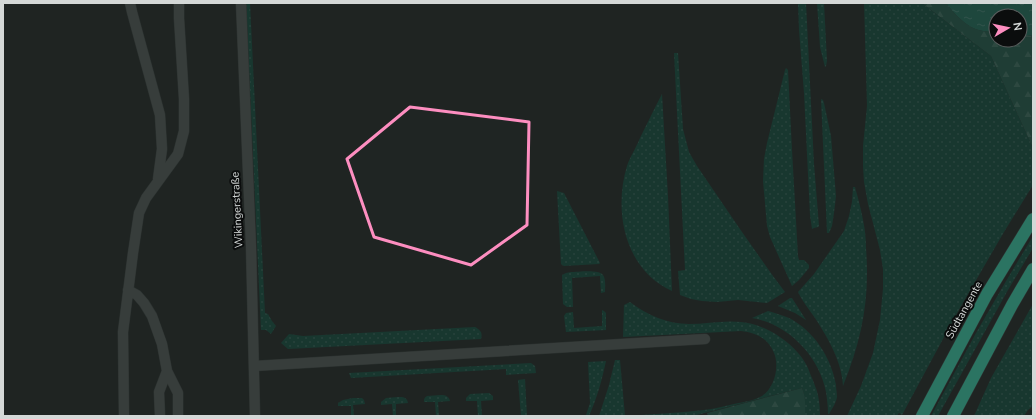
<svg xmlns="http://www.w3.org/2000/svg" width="1036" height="419" font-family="'Nunito Sans',sans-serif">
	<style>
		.grass { fill: url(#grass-dots) }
		.forest { fill: url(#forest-firs) }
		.water { fill: url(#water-ripples) }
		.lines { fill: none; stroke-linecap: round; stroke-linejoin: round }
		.minor-casing { stroke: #3e4341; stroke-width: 11 }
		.highway-casing { stroke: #3e4341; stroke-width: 13 }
		.minor { stroke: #555c5a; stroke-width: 10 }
		.highway { stroke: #3ad4af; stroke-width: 12 }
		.marked { fill: none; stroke: #fd8ec0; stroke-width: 3; stroke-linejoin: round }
		.labels { text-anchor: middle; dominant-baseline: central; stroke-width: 4; stroke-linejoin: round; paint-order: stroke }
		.street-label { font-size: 11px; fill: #d4d8d7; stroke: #0b0d0d }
	</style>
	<defs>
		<pattern id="grass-dots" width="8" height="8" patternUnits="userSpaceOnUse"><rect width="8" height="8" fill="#114e3f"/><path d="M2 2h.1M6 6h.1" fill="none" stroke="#33675a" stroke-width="1.8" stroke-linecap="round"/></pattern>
		<pattern id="forest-firs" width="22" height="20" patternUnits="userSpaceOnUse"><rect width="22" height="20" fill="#1f5c4c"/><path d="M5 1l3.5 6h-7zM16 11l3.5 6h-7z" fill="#3f7365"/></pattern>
		<pattern id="water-ripples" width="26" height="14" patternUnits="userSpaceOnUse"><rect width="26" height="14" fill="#1e725e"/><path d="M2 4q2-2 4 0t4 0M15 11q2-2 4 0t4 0" fill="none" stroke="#488c7c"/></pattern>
	</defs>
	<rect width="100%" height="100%" fill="#1f2523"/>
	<path class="grass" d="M246,3H250L265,313L268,314L272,321L276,326L271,334L266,330H261Z
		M798,3H806L814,164L819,226L818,227L814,228L812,229L810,215L804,93L799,30Z
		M817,3H824L827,61L826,66L825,67L820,47Z
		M864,3H922L991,56L1033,148V185L1004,232L957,313L902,415L899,413L897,416H847L861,386L873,353L880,320L883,289V269L880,250L868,204L864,182L863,166V146L867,106Z
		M674,53H678L683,129L689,152L697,166L742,232L773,276L785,292L767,303L738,300L717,302L702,301L691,299L680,295L678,271L685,270Z
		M786,68L788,70L792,150L798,256L799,260H804L809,265V268L799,280L792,286L770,237L767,226L763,181L764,159L767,143L785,70Z
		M662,94L668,196L672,291C625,270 613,212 627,166C630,157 636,148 640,138C647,124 654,109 662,94Z
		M821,99L823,100L824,103L831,136L836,196L834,213L832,226L829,233H827Z
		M853,187H855C858,198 861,209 863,220C865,229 866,239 866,248C870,299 862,339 843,386C842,362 828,338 815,318C809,309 802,301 798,292L814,274L844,231L849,216L852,202Z
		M557,191L564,193L600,263L599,264L564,266L562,265L561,264Z
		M1033,236V248L1008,290L938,416H931L976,333L1006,281Z
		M571,272C578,272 599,269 603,275C606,279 605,287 605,292L601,293L600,276L572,278L573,307H567L563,304L562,275L566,273Z
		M790,298H792L806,320L795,313L778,306Z
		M630,302C647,315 668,324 689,324C706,324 724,320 741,322C766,324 796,344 807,366C809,370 810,374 812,378C813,380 814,383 815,386C819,395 820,406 820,416H805L804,394L802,388L693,416H599L609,385L615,360H620L625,416C651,414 678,413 704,410C714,409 724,406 734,404C742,402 753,401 760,397C774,390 780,367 774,353C768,338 756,333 741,331L623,337L624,305Z
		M1033,304V406L1028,410L1024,416H974L991,378Z
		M602,310L604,311L606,313V330L566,332L564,316L566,313L573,312L574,328L602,326Z
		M768,311C775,313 782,315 789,318C814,331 831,357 836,385C836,389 837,393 837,397C836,403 832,409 829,414H828C828,406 827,399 826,392C819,356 788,324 752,318Z
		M475,327C480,330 483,332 481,339L288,349L281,343L289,334L303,336Z
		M606,361C602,380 597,398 589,416H570L586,415L590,403L588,362Z
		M531,363L535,366L536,373L506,375V369L351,378L349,373Z
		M525,379L527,416H521L518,380Z
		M489,393L493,396V400L481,401L482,416H478L477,401H466V398L470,394Z
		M441,395C445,395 449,396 450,401L438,402L439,416H436L435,402H424C424,399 424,398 427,396Z
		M398,397C403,397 407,397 408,403L396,404V416H393L392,404L381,405V402L386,398Z
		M353,398H362L364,400L365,404L353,405L354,416H351V406H338V403L343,400Z"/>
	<path class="forest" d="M922,3H946C952,11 962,22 971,27C978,31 988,32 996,32V40H1020V34L1033,36V148L991,56Z
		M802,388C806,397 805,406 805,416H708L707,413Z"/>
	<path class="water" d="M946,3H1033V36L1020,34V16H996V32C988,32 978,31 971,27C962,22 952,11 946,3Z"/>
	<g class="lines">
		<g class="minor-casing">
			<path id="minor" d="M130,3L132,12L160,115L162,149L158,179
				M241,3L251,246L255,416
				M128,290L137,295L144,303L152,316L162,344L167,371L178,393V416
				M254,366L705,339
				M124,416L123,332L133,253L139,213L146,198L178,154L184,131V99L179,18V3
				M160,416L159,392L167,371"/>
		</g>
		<g class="highway-casing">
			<path id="highway" d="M922,416L987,294L1033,219
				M953,416L1012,305L1033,269"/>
		</g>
		<use href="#minor" class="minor"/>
		<use href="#highway" class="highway"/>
	</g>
	<path d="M0 0H1036V419H0ZM410,107L529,122L527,225L471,265L374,237L347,159Z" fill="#1f2523" fill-opacity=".55" fill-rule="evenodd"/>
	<path class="marked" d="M410,107L529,122L527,225L471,265L374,237L347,159Z"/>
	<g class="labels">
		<g class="street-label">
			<text transform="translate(237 210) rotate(-93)">Wikingerstraße</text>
			<text transform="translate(964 310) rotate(-61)">Südtangente</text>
		</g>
	</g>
	<rect width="1036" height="419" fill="none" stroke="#d4d8d7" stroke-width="8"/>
	<g transform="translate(1008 28) rotate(81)"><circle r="19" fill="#0b0d0d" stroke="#5b5e5e"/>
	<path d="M0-3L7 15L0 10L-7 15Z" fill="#fd8ec0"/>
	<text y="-6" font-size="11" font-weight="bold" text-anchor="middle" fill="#d4d8d7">N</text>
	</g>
</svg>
